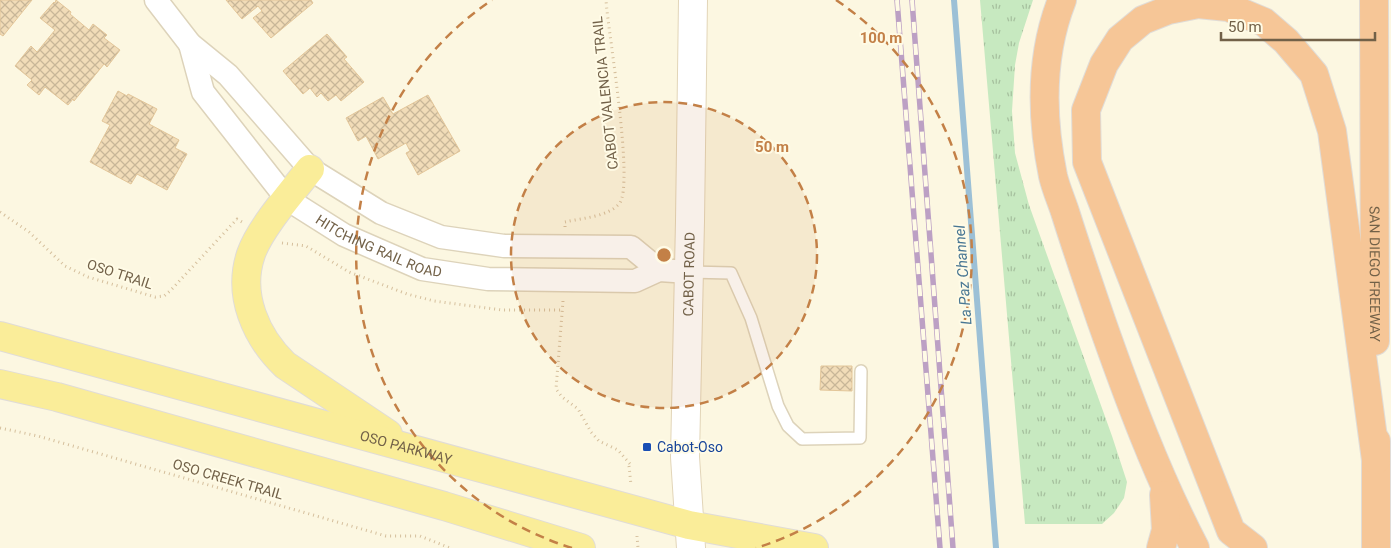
<svg xmlns="http://www.w3.org/2000/svg" width="1391" height="548" font-family="Roboto,sans-serif">
	<style>
		.grass { fill: url(#grass-tufts) }
		.lines { fill: none; stroke-linecap: round; stroke-linejoin: round }
		.stream { stroke: #9cc0d6; stroke-width: 6 }
		.building { fill: url(#building-cross-hatch); stroke: #e3c699 }
		.service-casing { stroke: #ddd3ba; stroke-width: 14 }
		.minor-casing { stroke: #ddd3ba; stroke-width: 25 }
		.secondary-casing { stroke: #e2d5b8; stroke-width: 30 }
		.primary-casing { stroke: #e0dcd7; stroke-width: 30 }
		.motorway-casing { stroke: #e0dcd7; stroke-width: 30 }
		.path { stroke: #d5bf9c; stroke-width: 3; stroke-dasharray: 1 4; stroke-linecap: butt }
		.service { stroke: #fff; stroke-width: 11 }
		.minor { stroke: #fff; stroke-width: 22 }
		.secondary { stroke: #fff; stroke-width: 28 }
		.primary { stroke: #faed99; stroke-width: 28 }
		.motorway { stroke: #f6c697; stroke-width: 28 }
		.rail-casing { stroke: #bca0c4; stroke-width: 5.5 }
		.rail { stroke: #fffbe6; stroke-width: 4; stroke-dasharray: 11; stroke-linecap: butt }
		.ring { fill: none; stroke: #c38047; stroke-width: 2.5; stroke-dasharray: 9 6 }
		.transit-dot { fill: #1a4fb4; stroke: #fffbe6; stroke-width: 2 }
		.labels { text-anchor: middle; dominant-baseline: central; stroke-width: 4; stroke-linejoin: round; paint-order: stroke }
		.street-label { font-size: 14px; fill: #726148; stroke: #fffbe6 }
		.transit-label { font-size: 14px; fill: #164399; stroke: #fffbe6; text-anchor: start }
		.water-label { font-size: 15px; font-style: italic; fill: #487693; stroke: #fffbe6 }
		.centre { fill: #c38047; stroke: #fffbe6; stroke-width: 2.5 }
		.ring-label { font-size: 15px; text-anchor: middle; font-weight: bold; fill: #c38047; stroke: #fffbe6; stroke-width: 4; stroke-linejoin: round; paint-order: stroke }
	</style>
	<defs>
		<pattern id="grass-tufts" width="24" height="20" patternUnits="userSpaceOnUse" patternTransform="scale(1.25)"><rect width="24" height="20" fill="#c7e9c0"/><path d="M3 7l-1-3M5 7V3M7 7l1-3M15 17l-1-3M17 17v-4M19 17l1-3" fill="none" stroke="#a6c09e"/></pattern>
		<pattern id="building-cross-hatch" width="8" height="8" patternUnits="userSpaceOnUse" patternTransform="scale(1.25)"><rect width="8" height="8" fill="#f1dcb8"/><path d="M0 0l8 8M0 8l8-8" fill="none" stroke="#c8b698"/></pattern>
	</defs>
	<rect width="100%" height="100%" fill="#fcf7e1"/>
	<path class="grass" d="M980,0H1033L1019,43L1015,65L1012,111L1015,153L1029,205L1112,436L1127,482L1124,498L1114,513L1102,524H1025Z"/>
	<g class="lines">
		<path class="stream" d="M954,0L996,548"/>
	</g>
	<path class="building" d="M0,0H32L3,36L0,34Z
		M56,0L71,12L70,14L89,30L93,24L107,35L104,38L120,50L107,67L104,64L74,101L73,99L68,105L45,87L39,95L27,85L32,80L15,66L31,46L37,52L55,30L40,18L54,2L55,3Z
		M226,0H311L313,3L271,38L253,18L262,11L258,6L242,19Z
		M327,34L347,57L344,59L364,82L341,101L336,95L328,101L321,93L317,97L310,88L303,94L283,71Z
		M118,91L127,96L128,94L157,109L149,124L179,140L175,148L187,154L167,190L137,174L131,184L90,162L110,125L102,121Z
		M428,95L460,151L418,175L406,153L410,151L406,143L378,159L366,136L358,141L346,118L383,97L393,114Z
		M821,366H852V391L820,390Z"/>
	<g class="lines">
		<g class="service-casing">
			<path id="service" d="M689,272L731,273L751,318L778,406L788,426L802,439L860,438L861,371"/>
		</g>
		<g class="minor-casing">
			<g id="minor">
				<path d="M156,0L190,44L228,75L310,169L381,213L441,237L504,246L631,247L659,270"/>
				<path id="s1" d="M190,44L203,92L287,199L344,235L422,269L488,279L635,281L659,270L689,272"/>
			</g>
		</g>
		<g class="secondary-casing">
			<g id="secondary">
				<path id="s2" d="M691,548L685,457L690,221L693,0"/>
			</g>
		</g>
		<g class="primary-casing">
			<g id="primary">
				<path d="M310,169C292,192 260,228 251,254C237,295 256,337 285,365L388,434"/>
				<path id="s3" d="M0,336L689,525L814,548"/>
				<path d="M0,384L57,397L444,506L581,548"/>
			</g>
		</g>
		<g class="motorway-casing">
			<g id="motorway">
				<path d="M1062,0C1040,56 1041,117 1053,176C1056,189 1062,202 1066,215C1077,250 1089,285 1101,320C1128,397 1157,475 1195,548"/>
				<path id="s4" d="M1374,0L1375,341"/>
				<path d="M1376,441V548"/>
				<path d="M1161,548L1166,530L1164,495"/>
				<path d="M1253,548L1231,531L1087,162L1086,110L1104,64L1120,39L1143,20L1168,10L1198,4L1228,7L1264,22L1286,41L1314,74L1332,131L1376,460"/>
			</g>
		</g>
		<path class="path" d="M0,212L29,232L65,266L88,277L155,297L164,296L171,290L237,219L242,222
			M565,227V222C582,218 607,217 619,204C635,187 608,32 606,0
			M282,243L306,246L349,272L407,294L434,301L502,310H564
			M563,301L556,389L562,397L578,409L591,432L599,441L618,450L630,464
			M0,428L38,436L386,536H420L450,548
			M629,466L631,485
			M637,536L638,548"/>
		<use href="#service" class="service"/>
		<use href="#minor" class="minor"/>
		<use href="#secondary" class="secondary"/>
		<use href="#primary" class="primary"/>
		<use href="#motorway" class="motorway"/>
		<g class="rail-casing">
			<path id="rail" d="M897,0L940,548
				M912,0L953,548"/>
		</g>
		<use href="#rail" class="rail"/>
	</g>
	<circle cx="664" cy="255" r="153" fill="#c38047" fill-opacity=".12"/>
	<g class="ring">
		<circle cx="664" cy="255" r="153"/>
		<path d="M572 548A307 307 0 0 1 492 0M836 0A307 307 0 0 1 756 548"/>
	</g>
	<rect class="transit-dot" x="642" y="442" width="10" height="10" rx="2.5"/>
	<g class="labels">
		<g class="street-label">
			<text transform="translate(605 93) rotate(-96)">CABOT VALENCIA TRAIL</text>
			<text stroke="none"><textPath href="#s1" startOffset="290">HITCHING RAIL ROAD</textPath></text>
			<text transform="translate(120 274) rotate(18)">OSO TRAIL</text>
			<text stroke="none"><textPath href="#s2" startOffset="274">CABOT ROAD</textPath></text>
			<text stroke="none"><textPath href="#s4" startOffset="274">SAN DIEGO FREEWAY</textPath></text>
			<text stroke="none"><textPath href="#s3" startOffset="421">OSO PARKWAY</textPath></text>
			<text transform="translate(228 479) rotate(16)">OSO CREEK TRAIL</text>
		</g>
		<g class="transit-label">
			<text x="657" y="447">Cabot-Oso</text>
		</g>
		<g class="water-label">
			<text transform="translate(963 275) rotate(-94)">La Paz Channel</text>
		</g>
	</g>
	<circle cx="664" cy="255" r="8" class="centre"/>
	<g class="ring-label">
		<text x="881" y="43">100 m</text>
		<text x="772" y="152">50 m</text>
	</g>
	<path d="M1221 32v8h154v-8" fill="none" stroke="#726148" stroke-width="2.5"/>
	<text x="1228" y="32" font-size="15" fill="#726148" stroke="#fffbe6" stroke-width="4" paint-order="stroke">50 m</text>
</svg>
